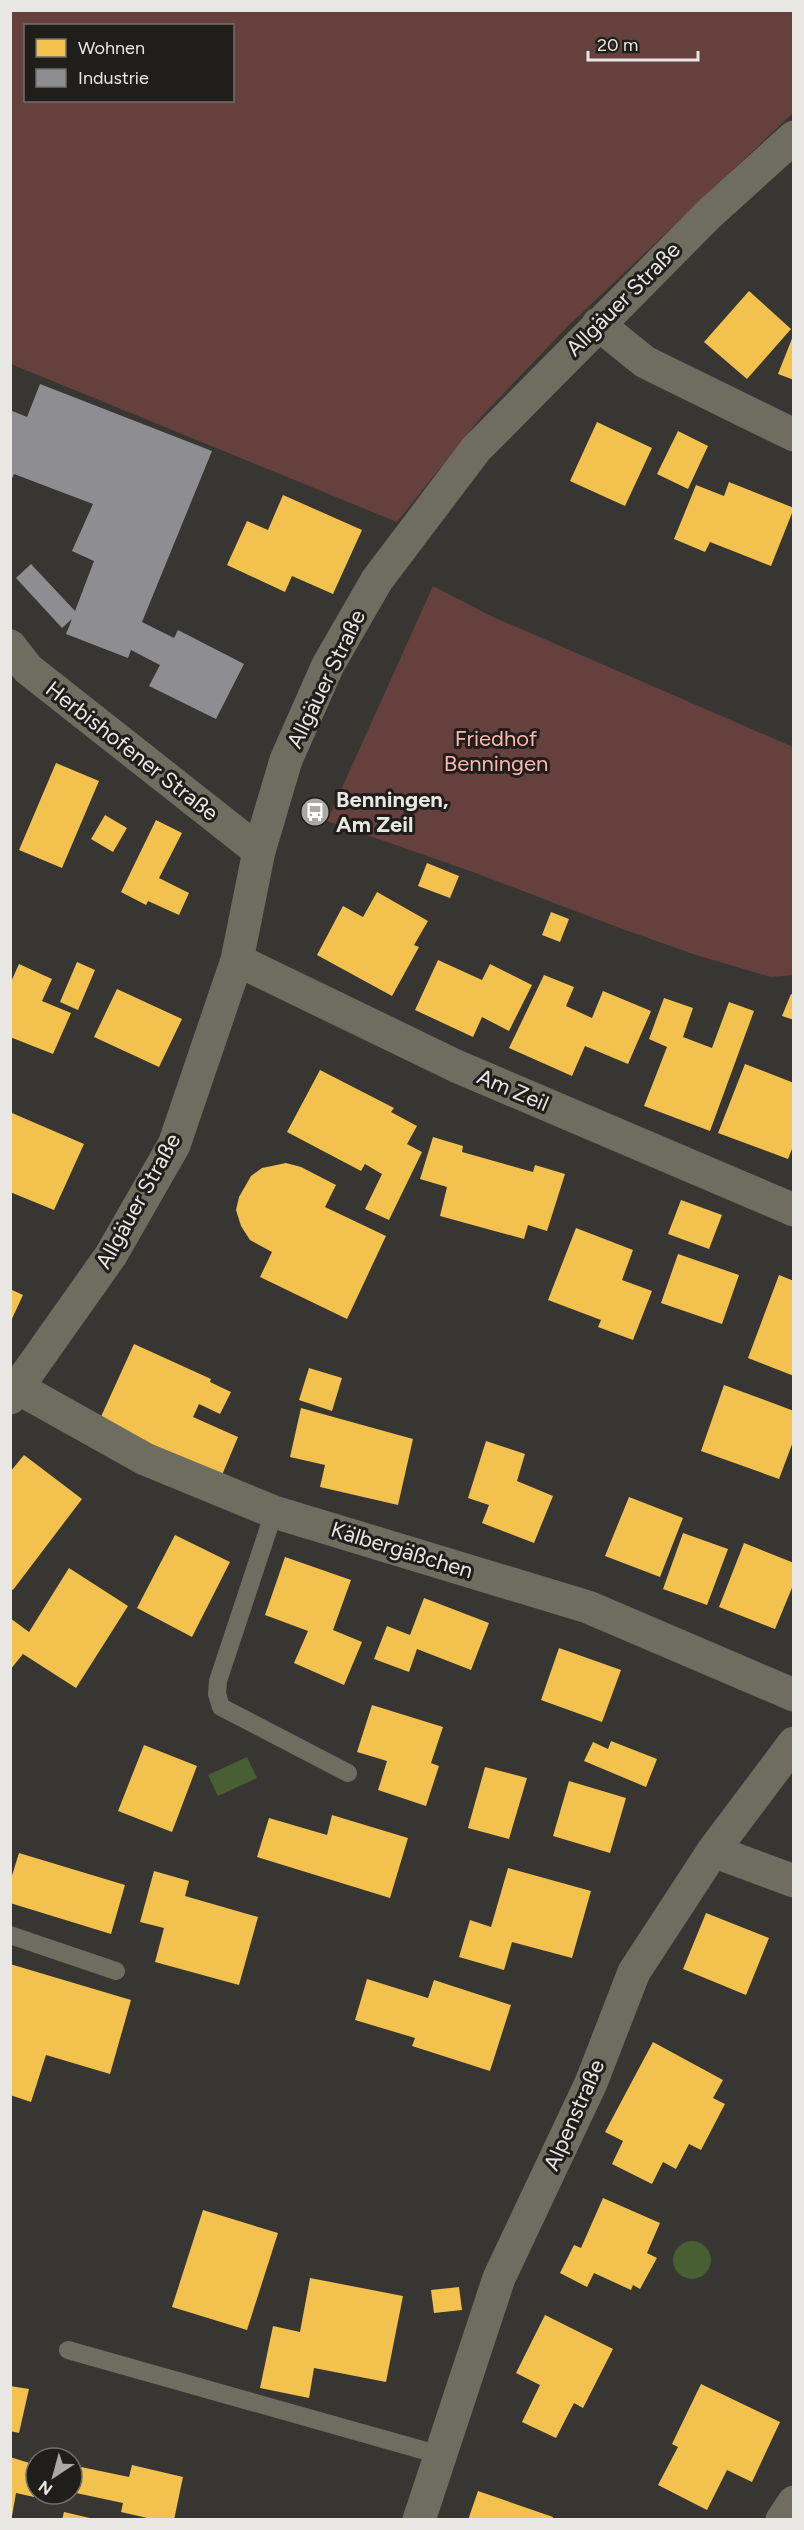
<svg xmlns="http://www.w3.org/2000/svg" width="804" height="2530" font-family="Figtree,sans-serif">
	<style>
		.green { fill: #65403c; fill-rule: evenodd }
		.water { fill: #485e33 }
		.homes { fill: #f2c14e }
		.industry { fill: #8d8d92 }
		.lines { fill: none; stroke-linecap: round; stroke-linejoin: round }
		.service { stroke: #6e6d60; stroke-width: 18 }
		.minor { stroke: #6e6d60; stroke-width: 33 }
		.labels { text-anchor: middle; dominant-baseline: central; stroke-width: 6; stroke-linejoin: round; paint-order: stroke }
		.street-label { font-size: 22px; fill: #e9e7e3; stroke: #201e1b }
		.park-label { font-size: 22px; fill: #feb7ae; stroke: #201e1b }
		.poi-label { font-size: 22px; font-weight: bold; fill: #e9e7e3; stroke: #201e1b; text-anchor: start }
	</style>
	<rect width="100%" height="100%" fill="#383632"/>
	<path class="green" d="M10,11H793V113L568,326L482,416L397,522L11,364ZM26,26H232V100H26Z
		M433,586L491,616L793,747V975L771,977L696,955L617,927L473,872L327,821Z"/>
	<path class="water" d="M247,1757L257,1778L218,1796L208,1775Z
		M673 2260a19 19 0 1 1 38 0a19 19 0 1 1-38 0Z"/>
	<path class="homes" d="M749,291L791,329L747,379L704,342Z
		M793,336H794V380L778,374Z
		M597,422L652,448L625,506L570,481Z
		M678,431L708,446L688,489L657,474Z
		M729,482L794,508L771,566L710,542L705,552L674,539L696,485L724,496Z
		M283,495L362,530L333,594L292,576L285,592L227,565L247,521L268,530Z
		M56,763L99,781L62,868L19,850Z
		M105,815L127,828L113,852L91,839Z
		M156,820L182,833L159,878L189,893L179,915L148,901L146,905L121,892Z
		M427,863L459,876L450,898L418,886Z
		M377,892L428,921L414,945L419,947L392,996L317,955L343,906L363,917Z
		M551,912L569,919L560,942L542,935Z
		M438,960L482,980L490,964L532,985L509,1031L482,1017L473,1037L415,1010Z
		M77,962L95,970L78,1010L60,1002Z
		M19,964L52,979L42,1001L71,1013L53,1054L10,1037V984Z
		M544,975L574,987L566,1006L592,1018L603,991L651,1011L628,1064L585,1046L572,1076L509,1048Z
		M117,989L182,1019L159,1067L94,1037Z
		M791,994L794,995V1020L782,1016Z
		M664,998L693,1008L683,1037L712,1048L729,1002L754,1011L710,1131L644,1106L667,1047L649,1039Z
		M745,1064L794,1083V1144L788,1159L718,1133Z
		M320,1070L394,1108L391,1112L417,1126L407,1144L422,1152L389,1220L365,1209L382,1174L365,1164L361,1171L287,1132Z
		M12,1113L84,1144L54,1210L10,1192Z
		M433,1137L463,1146L462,1152L533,1172L535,1165L565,1174L547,1231L528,1225L524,1239L440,1216L447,1187L420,1179Z
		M286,1163L301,1167L336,1185L325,1207L386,1236L347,1319L260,1277L272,1252L250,1240L241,1226L236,1210L239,1197L251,1176L262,1168Z
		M681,1200L722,1215L709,1249L668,1234Z
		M576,1228L633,1250L622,1280L652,1291L633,1340L598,1327L601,1320L548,1300Z
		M678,1254L739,1275L722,1324L661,1303Z
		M779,1275L794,1281V1376L748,1358Z
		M10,1289L23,1295L10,1323Z
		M134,1344L211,1379L210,1382L231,1392L220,1414L199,1404L193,1417L238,1437L222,1475L175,1456L99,1421Z
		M309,1368L342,1378L332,1411L299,1400Z
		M724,1385L794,1411V1439L779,1479L701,1451Z
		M301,1408L413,1439L398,1505L320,1487L325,1465L290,1457Z
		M486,1441L525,1454L517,1481L553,1496L534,1543L482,1523L489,1505L468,1498Z
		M24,1455L82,1499L13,1590L10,1588V1472Z
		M629,1497L683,1518L660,1577L605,1556Z
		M683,1533L728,1549L707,1605L663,1589Z
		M175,1535L230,1562L192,1637L137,1608Z
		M744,1543L794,1563V1583L775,1629L719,1607Z
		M285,1557L351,1580L333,1630L362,1642L344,1685L294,1663L308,1631L265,1615Z
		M69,1568L128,1606L76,1688L23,1654L10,1670V1618L29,1632Z
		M424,1598L489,1623L471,1670L417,1649L409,1672L374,1659L387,1626L410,1635Z
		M559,1648L621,1670L602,1722L541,1700Z
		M372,1705L443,1727L431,1763L439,1766L426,1806L378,1790L387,1761L357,1752Z
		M611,1741L657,1759L646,1787L584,1761L593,1742L608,1749Z
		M144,1745L197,1766L172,1832L118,1811Z
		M485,1767L527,1778L509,1839L468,1828Z
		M569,1781L626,1798L610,1853L553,1836Z
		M332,1815L408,1838L390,1898L257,1857L269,1818L327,1835Z
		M19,1853L125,1885L111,1934L10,1903V1882Z
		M508,1868L591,1891L572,1958L512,1942L504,1970L459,1957L470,1920L491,1927Z
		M154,1871L189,1881L185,1896L258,1917L239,1985L155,1962L164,1928L140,1922Z
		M706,1913L769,1938L746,1995L683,1969Z
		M10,1964L131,2000L110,2074L46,2055L31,2102L10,2095Z
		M367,1979L428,1998L434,1980L511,2005L490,2071L412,2046L415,2038L355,2020Z
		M653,2042L723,2080L713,2098L725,2104L701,2150L689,2144L676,2169L663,2162L652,2184L612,2164L623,2141L605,2132Z
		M603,2198L660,2223L647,2253L657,2258L640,2289L633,2285L631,2290L594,2273L587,2287L560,2273L574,2245L581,2248Z
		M203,2210L278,2233L247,2330L172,2307Z
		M310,2278L403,2296L386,2382L314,2368L309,2398L260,2388L273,2326L300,2332Z
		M459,2287L462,2310L434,2313L431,2290Z
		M545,2315L613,2349L583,2408L574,2403L556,2438L522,2422L540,2385L516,2373Z
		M701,2384L780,2422L752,2482L727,2470L707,2510L658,2485L678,2447L672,2444Z
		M10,2386L29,2389L19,2433L10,2431Z
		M10,2457L36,2465L34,2497L16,2493L12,2516Z
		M132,2465L183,2477L174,2520H156L121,2512L123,2503L76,2493L81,2467L129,2477Z
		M478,2491L553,2517L552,2520H468Z
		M64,2512L94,2519L93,2520H62Z"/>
	<path class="industry" d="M40,384L212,451L142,622L174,638L178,630L244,664L216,719L149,686L160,665L131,650L128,658L66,634L72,619L62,628L16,578L31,564L75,611L94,561L72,551L93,504L14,474L10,483V410L27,417Z"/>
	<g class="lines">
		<path class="service" d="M274,1512L218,1681L217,1694L221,1707L348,1773
			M10,1935L116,1971
			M68,2350L440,2455"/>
		<path class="minor" d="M598,324L645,362L794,435
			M10,646L28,669L259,851
			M237,960L456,1066L794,1210
			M18,1388L145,1459L274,1512L588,1607L794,1695
			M10,1398L111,1255L174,1145L237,960L259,851L286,760L328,665L377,580L476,449L709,214L794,137
			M713,1851L794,1881
			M419,2520L499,2278L591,2083L634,1972L713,1851L794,1743
			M782,2520L794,2502"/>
	</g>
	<defs>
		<g id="bus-disc" transform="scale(1.5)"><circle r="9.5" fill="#aba9a5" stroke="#201e1b"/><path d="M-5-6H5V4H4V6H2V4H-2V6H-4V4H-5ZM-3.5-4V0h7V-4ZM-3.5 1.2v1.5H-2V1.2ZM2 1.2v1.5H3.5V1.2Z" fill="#fff"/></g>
	</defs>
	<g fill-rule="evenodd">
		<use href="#bus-disc" x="315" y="812"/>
	</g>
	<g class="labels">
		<g class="street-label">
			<text transform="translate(623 299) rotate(-45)">Allgäuer Straße</text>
			<text transform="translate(326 679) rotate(-64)">Allgäuer Straße</text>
			<text transform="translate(132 751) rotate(38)">Herbishofener Straße</text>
			<text transform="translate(513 1090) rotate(23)">Am Zeil</text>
			<text transform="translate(138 1201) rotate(-61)">Allgäuer Straße</text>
			<text transform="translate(402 1550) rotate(17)">Kälbergäßchen</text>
			<text transform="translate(574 2115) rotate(-66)">Alpenstraße</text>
		</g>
		<g class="park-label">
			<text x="496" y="738">Friedhof<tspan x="496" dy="25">Benningen</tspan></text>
		</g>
		<g class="poi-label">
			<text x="336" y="799">Benningen,<tspan x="336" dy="25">Am Zeil</tspan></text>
		</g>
	</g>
	<rect width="804" height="2530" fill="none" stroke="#e9e7e3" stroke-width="24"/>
	<rect x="24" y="24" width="210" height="78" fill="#201e1b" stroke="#706e6b" stroke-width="1.5"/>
	<rect x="36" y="39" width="30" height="18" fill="#f2c14e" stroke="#706e6b" stroke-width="1.5"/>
	<text x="78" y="54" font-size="18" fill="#e9e7e3">Wohnen</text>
	<rect x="36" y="69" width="30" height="18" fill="#8d8d92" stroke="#706e6b" stroke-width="1.5"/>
	<text x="78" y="84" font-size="18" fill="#e9e7e3">Industrie</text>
	<g transform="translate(54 2476) rotate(216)"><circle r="28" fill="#201e1b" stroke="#706e6b" stroke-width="1.5"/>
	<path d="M0-4.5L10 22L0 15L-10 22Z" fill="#aba9a5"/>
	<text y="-9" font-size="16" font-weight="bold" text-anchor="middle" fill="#e9e7e3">N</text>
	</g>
	<path d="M588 51v9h110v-9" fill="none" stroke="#e9e7e3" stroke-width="3"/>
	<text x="597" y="51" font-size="18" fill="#e9e7e3" stroke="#201e1b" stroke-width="4.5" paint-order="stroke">20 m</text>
</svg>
